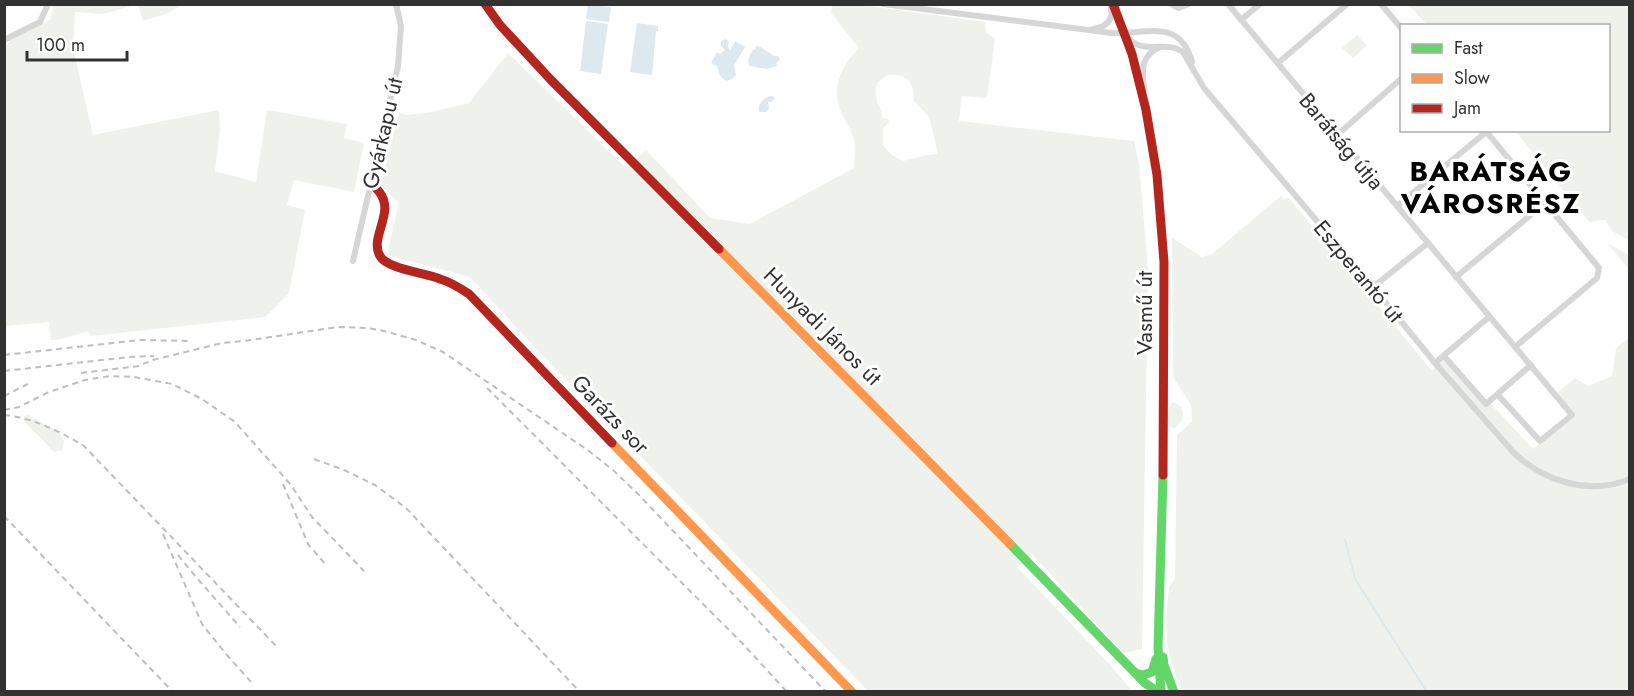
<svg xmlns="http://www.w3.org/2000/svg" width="1634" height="696" font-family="Jost,sans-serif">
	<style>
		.green { fill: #eff2ec; fill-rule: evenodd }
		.water { fill: #dde9ef }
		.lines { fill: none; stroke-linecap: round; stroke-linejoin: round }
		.stream { stroke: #dde9ef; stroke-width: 2 }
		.street { stroke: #d6d6d6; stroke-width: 6 }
		.fast { stroke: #63d668; stroke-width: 9 }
		.slow { stroke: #ff974d; stroke-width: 9 }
		.jam { stroke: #b3261e; stroke-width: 9 }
		.rail { stroke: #bebebe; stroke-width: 2; stroke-dasharray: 6 4.5; stroke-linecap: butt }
		.labels { text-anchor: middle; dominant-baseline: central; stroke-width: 6; stroke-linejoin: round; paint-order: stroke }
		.street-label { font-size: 22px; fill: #323232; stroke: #fff }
		.district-label { font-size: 28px; font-weight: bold; letter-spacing: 1.5px; fill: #000; stroke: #fff }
	</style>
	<rect width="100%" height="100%" fill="#fff"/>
	<path class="green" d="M54,5H135L103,14L75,12L73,48L93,135L219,110L220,130L215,171L256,182L267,110L347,124L344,138L364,143L354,192L294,180L287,205L305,210L289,293L265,317L91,336L88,331L62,339L51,340L49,322L5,326V48L14,35L50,20Z
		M138,5V4L182,5L166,14L143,21Z
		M832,5H862L985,22L986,32L995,39L987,98L962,96L959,121L1134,141L1139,163L1148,269L1142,649L1123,653L1032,554L1017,567L1110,665L1132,691H868L534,346L470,277L387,255L399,203L381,185L399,113L406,115L427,113L469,103L508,53L627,169L646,150L710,218L750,224L854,168C854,159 856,149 854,140C852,131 846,123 842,114C830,89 841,66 859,48L831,13ZM888,75C908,73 914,83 914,101L929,117L938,154L927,155L903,161L892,155L883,145V129L889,122L888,119L883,118C881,103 871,99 878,82Z
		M1409,5H1629V240L1612,231L1605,220L1589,222L1515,131L1608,130V26L1427,25Z
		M1357,35L1367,46L1353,58L1342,48Z
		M1281,196L1284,200L1288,197L1432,371L1446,356L1533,449L1575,416L1556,394L1575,378L1588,386L1612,376L1616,348L1629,338V691H1182L1173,669L1167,643L1166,617L1169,587L1175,579L1177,435L1192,422L1191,405L1173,377L1172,238L1202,257L1212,254Z
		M1607,243L1629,255V269Z
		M1174,402C1187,407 1185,422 1174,428L1169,426C1167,419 1166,405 1174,402Z
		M28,415L58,431L64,441L62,450L54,452L24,421V416Z"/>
	<path class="water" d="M588,5L611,7L609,22L586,19Z
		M586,21L608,24L601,74L580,71Z
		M637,23L658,26V31H656L652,75L630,72Z
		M726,39L729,42L728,47L730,50L735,41L745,47L734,65L736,75L732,79L726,81L720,76L717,66L711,63L717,52L720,54L725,50L721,46V41Z
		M759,46L774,56H778L780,60L776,63L777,66L767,69L749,66L748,60C749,56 751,52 754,49L756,50L755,47Z
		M770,96H773L775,98L771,102H768L769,109L766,112H759C757,104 763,99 770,96Z"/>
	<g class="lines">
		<path class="stream" d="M1345,540L1355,579L1427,692"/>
		<path class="street" d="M883,4L1112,33C1145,35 1180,17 1192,62
			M1171,4L1178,8L1189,4
			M1228,4L1572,415L1540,441L1498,395
			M1381,4L1402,29
			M1241,20L1260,4
			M1093,29C1106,27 1113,21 1111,8
			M1127,36C1129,38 1131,41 1134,43C1149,52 1167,41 1183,52L1204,88L1373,287L1435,363L1513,452C1543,481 1589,496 1630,479
			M4,40L40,22L48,4
			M1278,63L1347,4
			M1144,89C1142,70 1140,56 1160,47
			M1485,130L1599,268L1597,278L1515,347
			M1337,135L1402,78
			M1397,206L1486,132
			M353,261L398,66L401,26L396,4
			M1456,277L1545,203
			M1373,287L1428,243
			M1444,356L1486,404L1531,365
			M1435,363L1489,317"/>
		<path class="fast" d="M1010,544L1145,683L1158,692
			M1163,657L1164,665L1174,692
			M1135,673L1143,675L1152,672L1156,659
			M1161,692L1158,648L1163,475"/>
		<path class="slow" d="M719,249L1010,544
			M612,443L852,692"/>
		<path class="jam" d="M485,4L500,25L551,80L719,249
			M1113,4L1132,54L1146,110L1157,175L1164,262L1163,475
			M370,183C373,186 378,189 380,193C395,213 369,238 380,256C387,269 426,273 440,279C451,282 460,288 469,294L612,443"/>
		<path class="rail" d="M4,355L140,340L191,341
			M4,371L129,357L154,356
			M81,373L139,366L153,360L222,343L244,341L338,327L368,328L384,331L416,340L443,352L589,451L614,471L639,495L826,692
			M487,388L744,645L787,692
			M4,396L28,384
			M4,410L19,407L49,392L85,380L110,376L134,377L172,384L202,399L235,422L291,485L312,517L364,571
			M4,415C33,418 59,431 84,446L278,648
			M314,459L344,470L375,485L406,508L580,692
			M283,484L308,544L326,565
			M4,516L173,692
			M163,534L202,624L226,654L252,683
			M178,555L196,577L240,627"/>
	</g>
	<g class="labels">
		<g class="street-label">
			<text transform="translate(382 133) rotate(-77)">Gyárkapu út</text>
			<text transform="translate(1342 141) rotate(50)">Barátság útja</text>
			<text transform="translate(1359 271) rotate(50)">Eszperantó út</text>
			<text transform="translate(1144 313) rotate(-90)">Vasmű út</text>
			<text transform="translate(823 326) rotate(45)">Hunyadi János út</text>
			<text transform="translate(611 414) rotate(46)">Garázs sor</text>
		</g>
		<g class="district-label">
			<text x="1491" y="171">BARÁTSÁG<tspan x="1491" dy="32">VÁROSRÉSZ</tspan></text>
		</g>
	</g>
	<rect width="1634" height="696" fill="none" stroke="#323232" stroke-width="12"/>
	<rect x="1400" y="24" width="210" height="108" fill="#ffffff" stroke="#adadad" stroke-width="1.5"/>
	<rect x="1412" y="44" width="30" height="9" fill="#63d668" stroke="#adadad" stroke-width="1.5"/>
	<text x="1454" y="54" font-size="18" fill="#323232">Fast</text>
	<rect x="1412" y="74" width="30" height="9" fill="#ff974d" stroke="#adadad" stroke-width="1.5"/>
	<text x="1454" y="84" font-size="18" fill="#323232">Slow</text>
	<rect x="1412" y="104" width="30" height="9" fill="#b3261e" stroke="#adadad" stroke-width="1.5"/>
	<text x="1454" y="114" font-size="18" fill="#323232">Jam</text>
	<path d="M27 51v9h100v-9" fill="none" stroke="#323232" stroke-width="3"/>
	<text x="36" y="51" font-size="18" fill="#323232" stroke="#ffffff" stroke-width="4.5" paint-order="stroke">100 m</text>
</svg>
